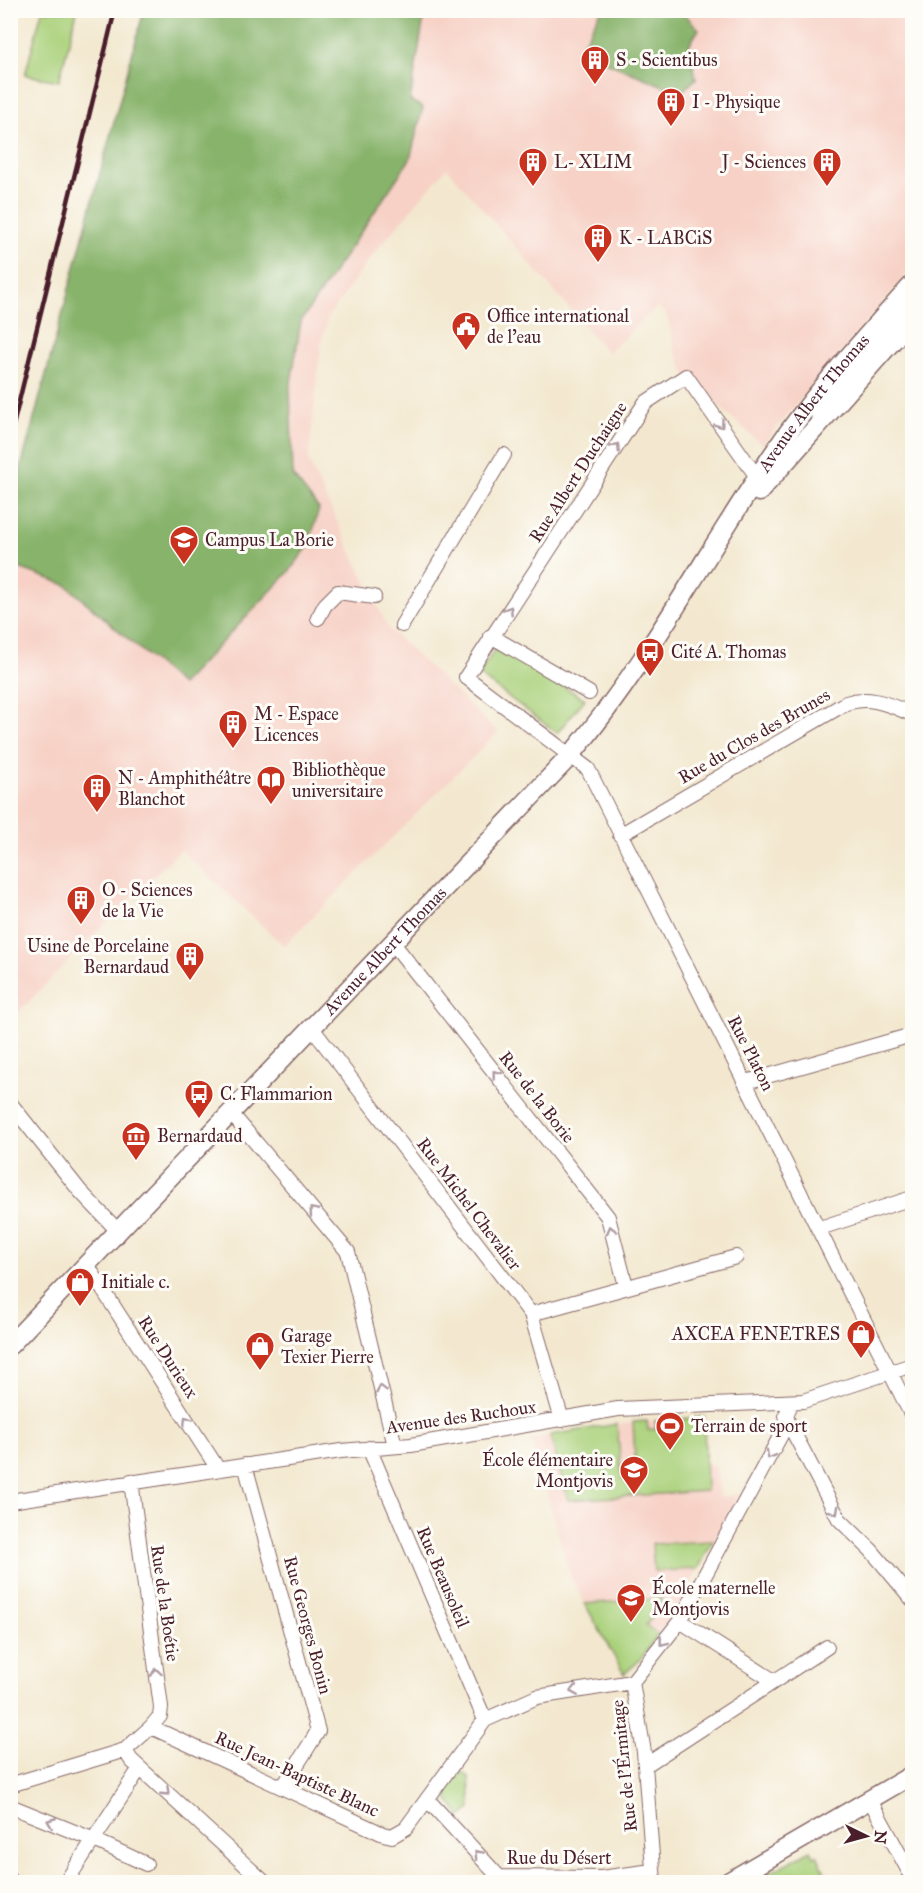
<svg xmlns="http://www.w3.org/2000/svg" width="923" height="1893" font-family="'IM FELL Great Primer',serif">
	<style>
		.built { fill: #f7d1c6 }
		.green { fill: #aad17b; stroke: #7a7853; stroke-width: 1.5 }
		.forest { fill: #87b36b; stroke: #68694b; stroke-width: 1.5 }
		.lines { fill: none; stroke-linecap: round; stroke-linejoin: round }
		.street-casing { stroke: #856564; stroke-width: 16 }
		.secondary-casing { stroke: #856564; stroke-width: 21 }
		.street { stroke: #fff; stroke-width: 14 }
		.secondary { stroke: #fff; stroke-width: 18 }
		.rail { stroke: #4a1f2b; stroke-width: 4.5 }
		.oneway { stroke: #ae9aa0 }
		.labels { text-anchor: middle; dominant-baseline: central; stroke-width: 6; stroke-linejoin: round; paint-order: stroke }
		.poi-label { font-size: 18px; fill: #4a1f2b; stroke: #fdfcf7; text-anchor: start }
		.street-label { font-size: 18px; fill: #4a1f2b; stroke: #fdfcf7 }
	</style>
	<rect width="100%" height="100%" fill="#fdfcf7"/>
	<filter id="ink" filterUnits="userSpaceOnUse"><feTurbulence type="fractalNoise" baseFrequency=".0167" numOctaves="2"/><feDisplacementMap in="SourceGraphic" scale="12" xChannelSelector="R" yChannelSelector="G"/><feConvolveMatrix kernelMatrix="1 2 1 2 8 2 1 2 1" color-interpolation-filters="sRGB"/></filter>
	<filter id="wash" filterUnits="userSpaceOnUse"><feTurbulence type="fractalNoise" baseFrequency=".008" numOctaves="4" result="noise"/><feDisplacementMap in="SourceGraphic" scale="24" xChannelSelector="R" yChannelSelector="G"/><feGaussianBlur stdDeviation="1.35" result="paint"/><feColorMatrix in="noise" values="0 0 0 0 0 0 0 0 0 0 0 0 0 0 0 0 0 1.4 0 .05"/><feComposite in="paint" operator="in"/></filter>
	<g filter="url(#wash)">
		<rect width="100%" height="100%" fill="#f3e8cf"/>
		<path class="built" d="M144,11H912V268L762,445L686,376L675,350L667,315L658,306L608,353L447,168L374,253L328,317L321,346L308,461L388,628L498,732L284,946L181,850L110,918L11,1020V504Z
			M704,1417L706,1464L715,1465L721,1497L739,1494L675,1612L640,1660L624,1674L571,1578L531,1439L617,1424Z"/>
		<path class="green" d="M42,11H77L59,81L25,75Z
			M496,647L585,699L557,733L479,675Z
			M704,1417L706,1491L568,1500L550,1435L617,1424L622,1479L636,1478L633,1422L647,1421L648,1430L656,1429L655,1421Z
			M713,1541L698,1569L654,1571L652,1544Z
			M662,1598V1604L646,1625L658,1635L640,1660L624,1674L585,1604Z
			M461,1771L469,1777L471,1809L462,1817L448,1801L447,1789Z
			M811,1850L814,1856L817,1855L829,1882H797L793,1874L776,1882H752Z"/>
		<path class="forest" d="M144,10L425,11L410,101L423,107L410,159L301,321L290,389L293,476L319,509L308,547L288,573L181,685L66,585L11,565V504Z
			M601,11H681L699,29L689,45L696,79L680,93L579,51Z"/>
	</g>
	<g filter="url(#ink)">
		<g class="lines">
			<g class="street-casing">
				<path id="street" d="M818,426L819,408L829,392L912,299
					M757,477L686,376L645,403L466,677L588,769L912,1416
					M318,618L325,605L338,592L374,597
					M402,625L504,455
					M491,636L589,693
					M620,835L846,703C871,695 889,705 912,714
					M393,943L608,1217L626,1286
					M312,1028L531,1314L562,1420
					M746,1082L912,1035
					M10,1103L80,1191L118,1231
					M230,1112L348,1252L395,1446
					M820,1228L912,1198
					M87,1265L218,1469
					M531,1314L736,1257
					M788,1422L839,1519L871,1550L912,1599
					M369,1448L485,1720
					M245,1465L318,1731L283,1787
					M131,1481L161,1707L160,1716L151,1727
					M10,1501L341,1451L411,1445L618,1409L803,1401L912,1365
					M680,1621L774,1681
					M125,1750L131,1760L264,1882
					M646,1765L827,1647
					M10,1785L125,1750L151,1727L383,1834L392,1836L406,1828L485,1720L537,1697L632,1682
					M427,1799L499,1877L601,1878L652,1871
					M870,1800L912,1877
					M10,1806L92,1839L146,1864
					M10,1880L11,1882
					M66,1882L140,1768
					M654,1882L644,1752L632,1682L680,1621L788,1422L786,1415L792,1402"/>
			</g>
			<g class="secondary-casing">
				<g id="secondary">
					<path d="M759,492L912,319"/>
					<path id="s1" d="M10,1345L571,755C648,663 704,556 771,457C812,395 863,340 912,285"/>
					<path d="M728,1882L912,1775"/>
				</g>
			</g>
			<use href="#street" class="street"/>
			<use href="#secondary" class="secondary"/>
			<path class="rail" d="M10,438L115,10"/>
		</g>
		<defs><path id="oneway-chevron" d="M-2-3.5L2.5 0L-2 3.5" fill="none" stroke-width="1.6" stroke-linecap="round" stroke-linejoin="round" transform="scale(1.5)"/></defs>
		<g class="oneway">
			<use href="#oneway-chevron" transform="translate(720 424) rotate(55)"/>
			<use href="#oneway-chevron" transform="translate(616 447) rotate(-57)"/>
			<use href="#oneway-chevron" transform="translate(509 610) rotate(-57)"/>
			<use href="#oneway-chevron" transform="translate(496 1074) rotate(-128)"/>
			<use href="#oneway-chevron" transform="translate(313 1211) rotate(-130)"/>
			<use href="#oneway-chevron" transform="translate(611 1230) rotate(-104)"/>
			<use href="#oneway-chevron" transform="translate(381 1389) rotate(-104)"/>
			<use href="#oneway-chevron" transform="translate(187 1420) rotate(-123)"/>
			<use href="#oneway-chevron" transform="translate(770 1455) rotate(120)"/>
			<use href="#oneway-chevron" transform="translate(835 1511) rotate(61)"/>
			<use href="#oneway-chevron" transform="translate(663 1642) rotate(128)"/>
			<use href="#oneway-chevron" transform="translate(156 1672) rotate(-98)"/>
			<use href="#oneway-chevron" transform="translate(574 1691) rotate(171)"/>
			<use href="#oneway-chevron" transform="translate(166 1792) rotate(43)"/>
			<use href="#oneway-chevron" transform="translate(51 1822) rotate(-158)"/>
			<use href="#oneway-chevron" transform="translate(478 1854) rotate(-133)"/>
		</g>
	</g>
	<defs>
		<g id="building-pin" transform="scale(1.5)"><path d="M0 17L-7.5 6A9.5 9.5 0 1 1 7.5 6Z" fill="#c8321e" stroke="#fdfcf7"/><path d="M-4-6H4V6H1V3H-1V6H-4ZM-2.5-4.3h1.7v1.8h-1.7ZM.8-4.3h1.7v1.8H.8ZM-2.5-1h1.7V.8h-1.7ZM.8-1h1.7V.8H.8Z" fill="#fff"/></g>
		<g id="civic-pin" transform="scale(1.5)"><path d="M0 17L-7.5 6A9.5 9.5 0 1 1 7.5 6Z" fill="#c8321e" stroke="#fdfcf7"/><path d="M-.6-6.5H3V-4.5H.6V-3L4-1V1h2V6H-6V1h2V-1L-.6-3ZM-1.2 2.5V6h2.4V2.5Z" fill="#fff"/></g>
		<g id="university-pin" transform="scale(1.5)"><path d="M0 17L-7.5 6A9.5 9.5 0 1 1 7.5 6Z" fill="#c8321e" stroke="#fdfcf7"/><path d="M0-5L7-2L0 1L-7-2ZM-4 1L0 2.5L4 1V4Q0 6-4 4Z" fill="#fff"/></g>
		<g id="bus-pin" transform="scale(1.5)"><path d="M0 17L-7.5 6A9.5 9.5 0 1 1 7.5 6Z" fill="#c8321e" stroke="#fdfcf7"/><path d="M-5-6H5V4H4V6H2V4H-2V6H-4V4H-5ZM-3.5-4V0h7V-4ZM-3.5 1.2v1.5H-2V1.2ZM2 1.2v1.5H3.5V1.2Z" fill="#fff"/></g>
		<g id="library-pin" transform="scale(1.5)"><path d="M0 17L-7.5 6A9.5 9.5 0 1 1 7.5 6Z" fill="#c8321e" stroke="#fdfcf7"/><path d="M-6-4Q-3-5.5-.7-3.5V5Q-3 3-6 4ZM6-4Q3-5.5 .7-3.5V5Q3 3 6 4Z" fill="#fff"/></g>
		<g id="museum-pin" transform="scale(1.5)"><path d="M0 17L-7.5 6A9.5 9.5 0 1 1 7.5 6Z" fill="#c8321e" stroke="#fdfcf7"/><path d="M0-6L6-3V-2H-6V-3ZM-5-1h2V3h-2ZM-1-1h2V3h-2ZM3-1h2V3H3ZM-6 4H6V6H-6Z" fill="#fff"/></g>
		<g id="shop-pin" transform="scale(1.5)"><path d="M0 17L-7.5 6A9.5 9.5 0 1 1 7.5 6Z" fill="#c8321e" stroke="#fdfcf7"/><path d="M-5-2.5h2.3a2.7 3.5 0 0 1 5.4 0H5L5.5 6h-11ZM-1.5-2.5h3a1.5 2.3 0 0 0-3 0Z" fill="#fff"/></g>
		<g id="stadium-pin" transform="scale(1.5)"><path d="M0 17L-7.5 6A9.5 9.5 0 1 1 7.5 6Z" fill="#c8321e" stroke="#fdfcf7"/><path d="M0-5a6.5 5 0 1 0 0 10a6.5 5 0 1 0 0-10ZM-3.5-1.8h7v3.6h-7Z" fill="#fff"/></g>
		<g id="school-pin" transform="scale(1.5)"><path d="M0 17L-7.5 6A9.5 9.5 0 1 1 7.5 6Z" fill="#c8321e" stroke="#fdfcf7"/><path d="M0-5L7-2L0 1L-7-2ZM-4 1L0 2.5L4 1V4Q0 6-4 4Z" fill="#fff"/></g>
	</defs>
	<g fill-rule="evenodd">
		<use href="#building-pin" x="595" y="60"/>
		<use href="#building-pin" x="671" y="102"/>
		<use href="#building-pin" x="533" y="162"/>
		<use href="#building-pin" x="827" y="162"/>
		<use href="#building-pin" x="598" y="238"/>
		<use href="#civic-pin" x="466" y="326"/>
		<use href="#university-pin" x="184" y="540"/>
		<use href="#bus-pin" x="650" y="652"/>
		<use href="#building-pin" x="233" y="724"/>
		<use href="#library-pin" x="271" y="780"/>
		<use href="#building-pin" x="97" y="788"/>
		<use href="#building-pin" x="81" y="900"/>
		<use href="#building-pin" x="190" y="956"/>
		<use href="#bus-pin" x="199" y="1094"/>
		<use href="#museum-pin" x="136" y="1136"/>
		<use href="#shop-pin" x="80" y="1282"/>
		<use href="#shop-pin" x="861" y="1334"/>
		<use href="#shop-pin" x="260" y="1346"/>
		<use href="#stadium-pin" x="670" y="1426"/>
		<use href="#school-pin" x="634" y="1470"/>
		<use href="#school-pin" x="631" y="1598"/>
	</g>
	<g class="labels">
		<g class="poi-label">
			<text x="616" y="60">S - Scientibus</text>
			<text x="692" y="102">I - Physique</text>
			<text x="554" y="162">L- XLIM</text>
			<text x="806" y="162" text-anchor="end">J - Sciences</text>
			<text x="619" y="238">K - LABCiS</text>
			<text x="487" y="316">Office international<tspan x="487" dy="21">de l'eau</tspan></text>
			<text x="205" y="540">Campus La Borie</text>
			<text x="671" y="652">Cité A. Thomas</text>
			<text x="254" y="714">M - Espace<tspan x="254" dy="21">Licences</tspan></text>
			<text x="292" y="770">Bibliothèque<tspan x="292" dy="21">universitaire</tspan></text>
			<text x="118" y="778">N - Amphithéâtre<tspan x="118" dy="21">Blanchot</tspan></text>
			<text x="102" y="890">O - Sciences<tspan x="102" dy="21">de la Vie</tspan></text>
			<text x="169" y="946" text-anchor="end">Usine de Porcelaine<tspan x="169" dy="21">Bernardaud</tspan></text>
			<text x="220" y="1094">C. Flammarion</text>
			<text x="157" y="1136">Bernardaud</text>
			<text x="101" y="1282">Initiale c.</text>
			<text x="840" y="1334" text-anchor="end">AXCEA FENETRES</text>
			<text x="281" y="1336">Garage<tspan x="281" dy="21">Texier Pierre</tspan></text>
			<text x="691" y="1426">Terrain de sport</text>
			<text x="613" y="1460" text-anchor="end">École élémentaire<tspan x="613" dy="21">Montjovis</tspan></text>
			<text x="652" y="1588">École maternelle<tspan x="652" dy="21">Montjovis</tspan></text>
		</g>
		<g class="street-label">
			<text stroke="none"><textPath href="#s1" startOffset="1242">Avenue Albert Thomas</textPath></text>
			<text transform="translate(578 472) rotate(-57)">Rue Albert Duchaigne</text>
			<text transform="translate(754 736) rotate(-30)">Rue du Clos des Brunes</text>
			<text stroke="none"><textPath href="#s1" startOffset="544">Avenue Albert Thomas</textPath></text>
			<text transform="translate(751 1053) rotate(63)">Rue Platon</text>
			<text transform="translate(537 1097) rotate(52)">Rue de la Borie</text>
			<text transform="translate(469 1204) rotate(53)">Rue Michel Chevalier</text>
			<text transform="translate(168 1357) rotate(57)">Rue Durieux</text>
			<text transform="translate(461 1417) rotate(-8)">Avenue des Ruchoux</text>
			<text transform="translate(443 1577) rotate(67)">Rue Beausoleil</text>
			<text transform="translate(165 1603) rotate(82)">Rue de la Boétie</text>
			<text transform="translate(308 1625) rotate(75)">Rue Georges Bonin</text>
			<text transform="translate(624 1766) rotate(-96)">Rue de l'Érmitage</text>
			<text transform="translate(297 1774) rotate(25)">Rue Jean-Baptiste Blanc</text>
			<text x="559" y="1858">Rue du Désert</text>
		</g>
	</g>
	<rect width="923" height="1893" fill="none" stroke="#fdfcf7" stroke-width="36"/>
	<g transform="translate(866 1836) rotate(95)" stroke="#fdfcf7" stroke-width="4.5" paint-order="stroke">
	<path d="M0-4.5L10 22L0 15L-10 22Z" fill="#4a1f2b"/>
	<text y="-9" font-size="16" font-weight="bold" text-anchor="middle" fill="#4a1f2b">N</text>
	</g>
</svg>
